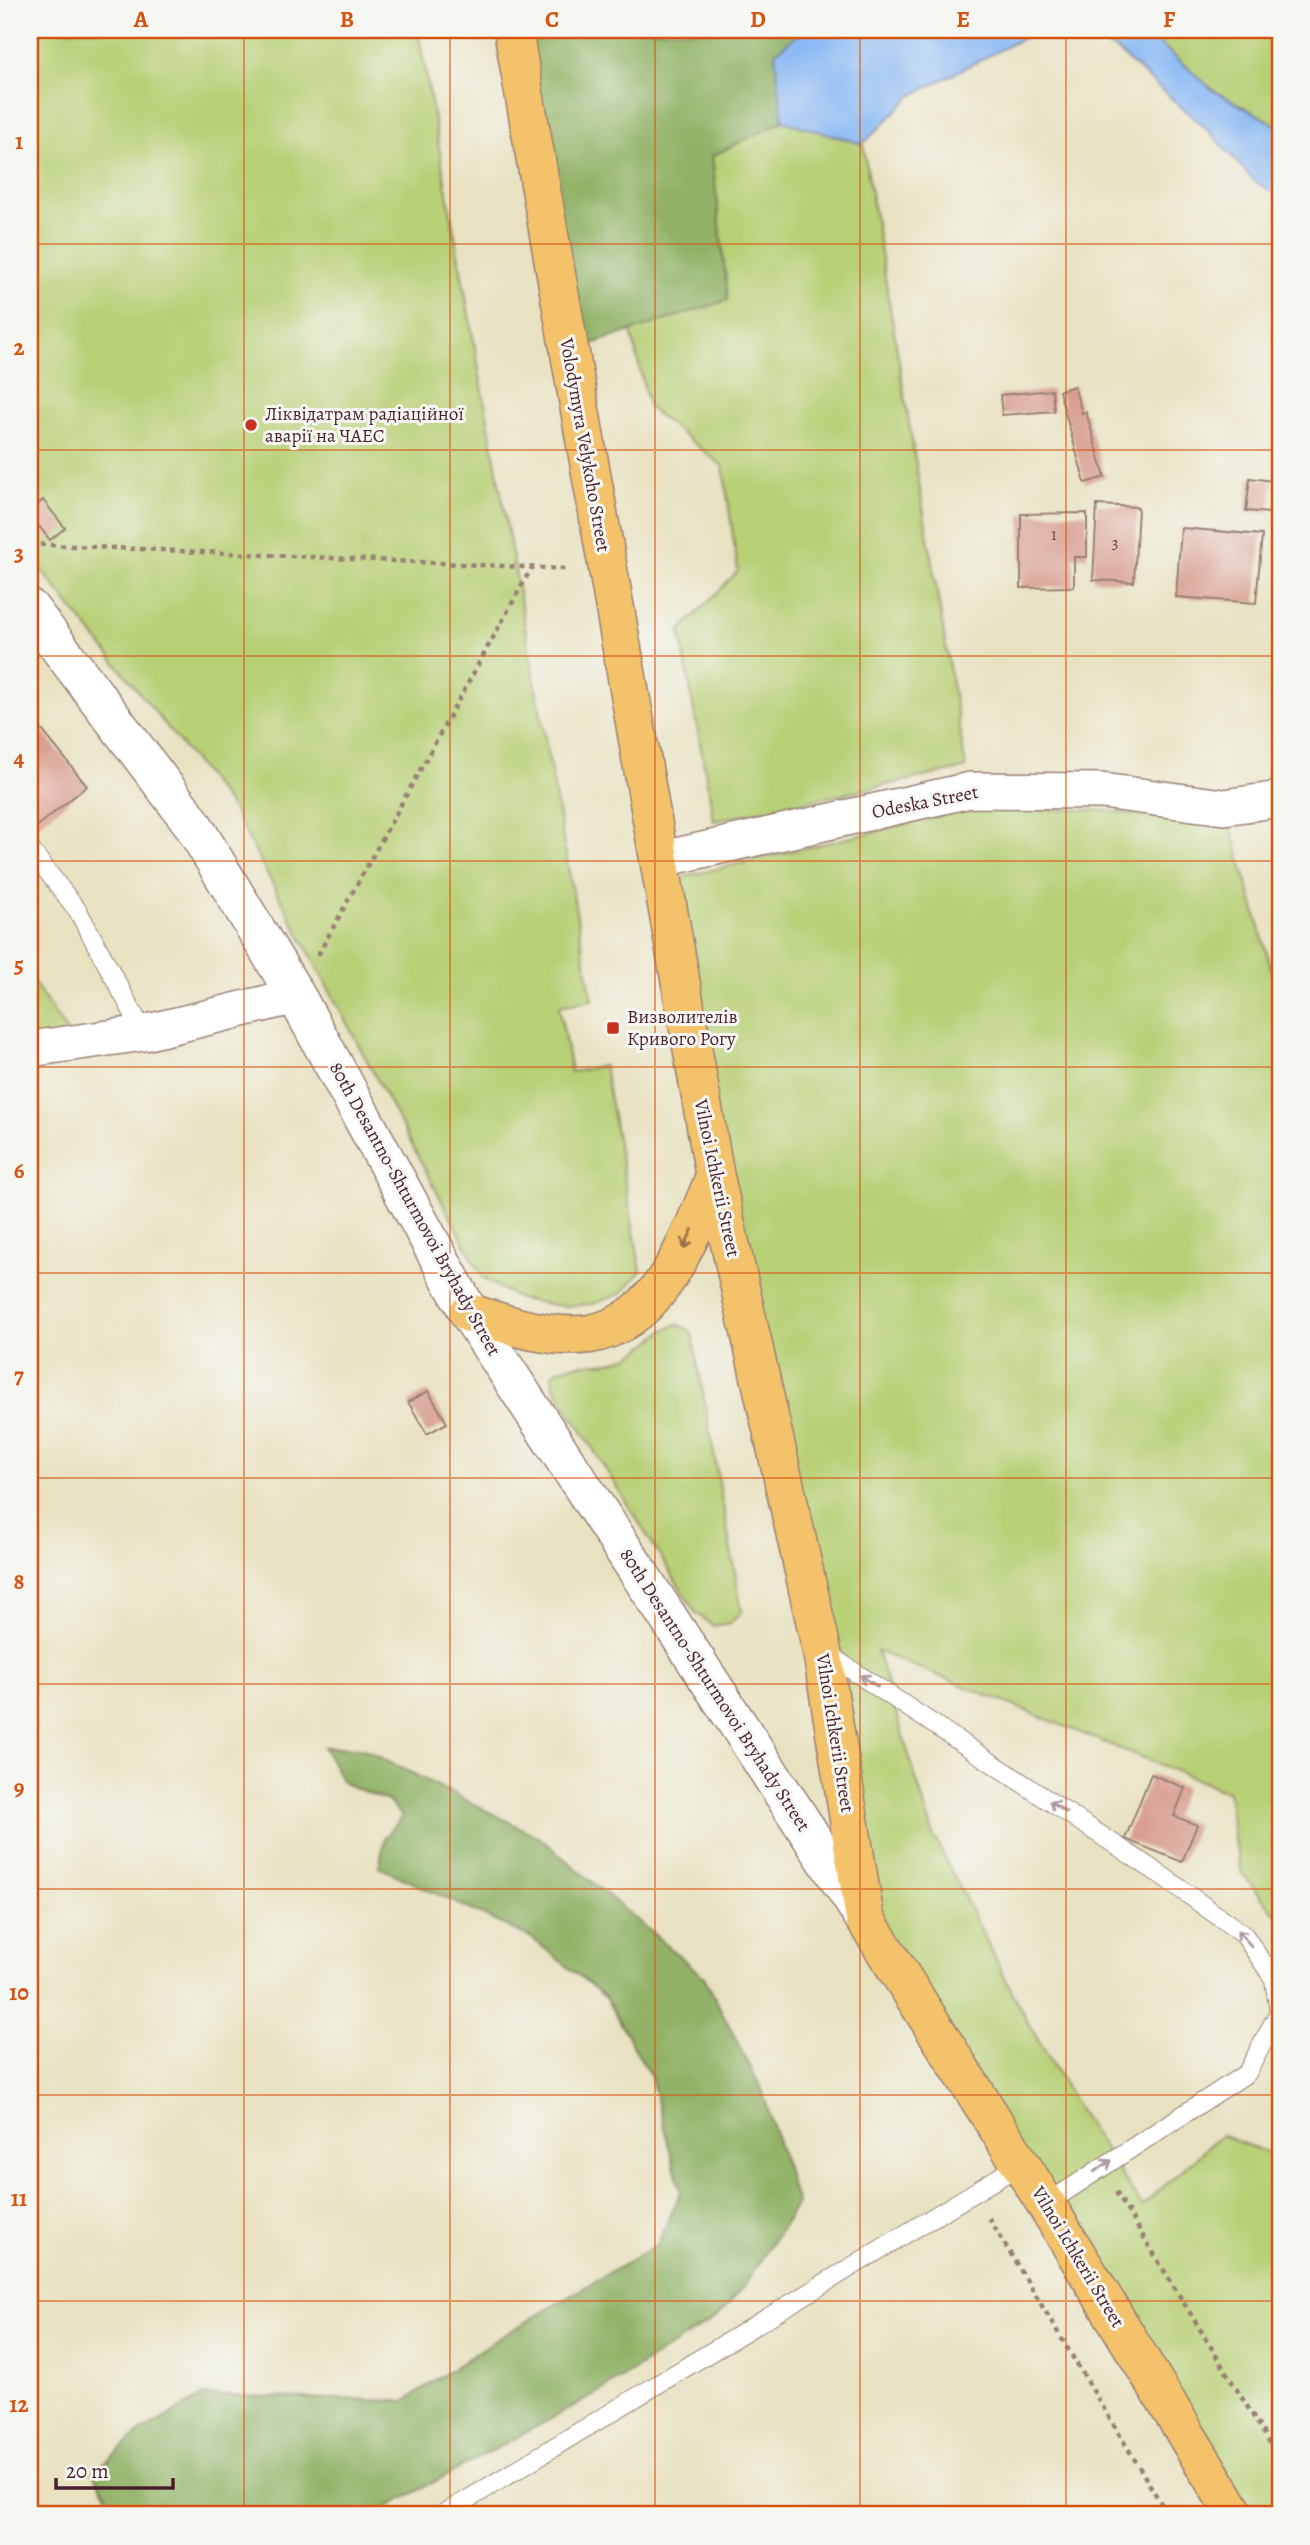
<svg xmlns="http://www.w3.org/2000/svg" width="1310" height="2545" font-family="Alegreya,serif">
	<style>
		.green { fill: #b7cf74; stroke: #807750; stroke-width: 2 }
		.forest { fill: #91b266; stroke: #6e6848; stroke-width: 2 }
		.water { fill: #88b8f4; stroke: #696c90; stroke-width: 2 }
		.building { fill: #d79a8c }
		.lines { fill: none; stroke-linecap: round; stroke-linejoin: round }
		.service-casing { stroke: #998076; stroke-width: 20 }
		.minor-casing { stroke: #998076; stroke-width: 38 }
		.tertiary-casing { stroke: #998076; stroke-width: 41 }
		.primary-casing { stroke: #998076; stroke-width: 41 }
		.path { stroke: #998076; stroke-width: 4.5; stroke-dasharray: 5 5; stroke-linecap: butt }
		.service { stroke: #fff; stroke-width: 18 }
		.minor { stroke: #fff; stroke-width: 35 }
		.tertiary { stroke: #fff; stroke-width: 38 }
		.primary { stroke: #f3c26a; stroke-width: 38 }
		.oneway { stroke: #9e704a }
		.oneway2 { stroke: #ae9aa0 }
		.grid { fill: none; stroke: #d8530f; stroke-width: 2; stroke-opacity: 0.55 }
		.poi-dot { fill: #c8321e; stroke: #f6f6f2; stroke-width: 2.5 }
		.labels { text-anchor: middle; dominant-baseline: central; stroke-width: 6; stroke-linejoin: round; paint-order: stroke }
		.number-label { font-size: 16px; fill: #6d3e43 }
		.poi-label { font-size: 19px; fill: #4a1f2b; stroke: #f6f6f2; text-anchor: start }
		.street-label { font-size: 19px; fill: #4a1f2b; stroke: #f6f6f2 }
		.neatline { fill: none; stroke: #d8530f; stroke-width: 2.5 }
		.grid-label { font-size: 23px; text-anchor: middle; font-weight: bold; fill: #d8530f }
	</style>
	<rect width="100%" height="100%" fill="#f6f6f2"/>
	<filter id="ink" filterUnits="userSpaceOnUse"><feTurbulence type="fractalNoise" baseFrequency=".0143" numOctaves="2"/><feDisplacementMap in="SourceGraphic" scale="14" xChannelSelector="R" yChannelSelector="G"/><feConvolveMatrix kernelMatrix="1 2 1 2 8 2 1 2 1" color-interpolation-filters="sRGB"/></filter>
	<filter id="wash" filterUnits="userSpaceOnUse"><feTurbulence type="fractalNoise" baseFrequency=".00686" numOctaves="4" result="noise"/><feDisplacementMap in="SourceGraphic" scale="28" xChannelSelector="R" yChannelSelector="G"/><feGaussianBlur stdDeviation="1.57" result="paint"/><feColorMatrix in="noise" values="0 0 0 0 0 0 0 0 0 0 0 0 0 0 0 0 0 1.4 0 .05"/><feComposite in="paint" operator="in"/></filter>
	<g filter="url(#wash)">
		<rect width="100%" height="100%" fill="#e8e2c1"/>
		<path class="green" d="M30,30H418L592,1000L559,1006L571,1072L604,1066L641,1271L621,1294L592,1304L561,1306L519,1299L483,1278L232,808L30,556Z
			M1144,30H1280V127L1214,91Z
			M783,121L863,144L966,768L714,821L680,631L738,571L723,466L649,408L631,331L728,299L712,156Z
			M970,809L1099,810L1231,827L1280,1000V1919L1242,1874L1234,1840L1228,1792L877,1651L934,1837L1027,2021L1085,2120L1142,2206L1221,2135L1280,2158V2515H1235L865,1919L662,882Z
			M30,977L73,1041L30,1049Z
			M678,1324L692,1332L742,1612L730,1623L713,1626L695,1612L553,1385L552,1374C572,1358 604,1368 627,1357C647,1349 657,1330 678,1324Z"/>
		<path class="forest" d="M513,30H803L775,53L783,121L712,156L728,300L570,351Z
			M324,1747L362,1748L539,1837L704,1977L762,2090L797,2204L742,2289L717,2317L593,2396L386,2508L380,2515H121L93,2473L139,2433L204,2395L404,2401L497,2339L658,2244L681,2192L651,2077L605,1997L532,1938L379,1867L385,1838L402,1816L388,1801L343,1783Z"/>
		<path class="water" d="M803,30H1038L911,96L863,144L783,121L775,53Z
			M1041,30H1144L1214,91L1280,127V197L1253,180L1211,133L1114,48Z"/>
		<g id="blocks">
			<path class="building" d="M1074,386L1082,413L1086,412L1105,477L1085,483L1059,391Z
				M1052,390L1054,411L1002,415L1000,395Z
				M1250,478L1273,481L1269,513L1246,511Z
				M43,500L65,528L50,540L30,515V511Z
				M1097,505L1138,507L1134,582L1093,580Z
				M1087,513V557H1074V587L1021,588V514Z
				M1181,528L1262,535L1256,603L1176,597Z
				M30,715L87,786L36,827L30,819Z
				M428,1391L447,1423L427,1434L408,1402Z
				M1151,1774L1185,1788L1174,1816L1197,1825L1182,1862L1125,1839Z"/>
		</g>
	</g>
	<g filter="url(#ink)">
		<use href="#blocks" fill-opacity="0" stroke="#998076" stroke-width="2"/>
		<g class="lines">
			<g class="service-casing">
				<path id="service" d="M30,849L78,911L144,1033
					M826,1653L1164,1877L1244,1935L1274,1979L1279,2012L1247,2073L1046,2204
					M442,2515L1021,2164"/>
			</g>
			<g class="minor-casing">
				<path id="minor" d="M658,860L970,790L1102,791L1224,807L1280,799
					M30,1049L144,1033L296,996"/>
			</g>
			<g class="tertiary-casing">
				<path id="tertiary" d="M30,609L192,823L296,996L469,1313L865,1919"/>
			</g>
			<g class="primary-casing">
				<path id="primary" d="M513,30L715,1177L822,1651L865,1919L1046,2204L1235,2515
					M469,1313C506,1324 550,1340 590,1334C663,1321 690,1235 715,1177"/>
			</g>
			<path class="path" d="M30,544L567,569
				M318,955L532,567
				M1116,2192L1280,2460
				M989,2218L1168,2515"/>
			<use href="#service" class="service"/>
			<use href="#minor" class="minor"/>
			<use href="#tertiary" class="tertiary"/>
			<use href="#primary" class="primary"/>
		</g>
		<defs><path id="oneway-shaft" d="M-6 0H5M1.5-3L5.5 0L1.5 3" fill="none" stroke-width="1.6" stroke-linecap="round" stroke-linejoin="round" transform="scale(1.75)"/></defs>
		<use class="oneway" href="#oneway-shaft" transform="translate(688 1239) rotate(115)"/>
		<g class="oneway2">
			<use href="#oneway-shaft" transform="translate(869 1681) rotate(-147)"/>
			<use href="#oneway-shaft" transform="translate(1058 1807) rotate(-147)"/>
			<use href="#oneway-shaft" transform="translate(1244 1938) rotate(-132)"/>
			<use href="#oneway-shaft" transform="translate(1103 2166) rotate(-33)"/>
		</g>
	</g>
	<path class="grid" d="M244,30V2515M450,30V2515M655,30V2515M860,30V2515M1066,30V2515M30,244H1280M30,450H1280M30,656H1280M30,861H1280M30,1067H1280M30,1273H1280M30,1478H1280M30,1684H1280M30,1889H1280M30,2095H1280M30,2301H1280"/>
	<g class="poi-dot">
		<circle cx="251" cy="425" r="7"/>
		<rect x="606" y="1021" width="14" height="14" rx="3.5"/>
	</g>
	<g class="labels">
		<g class="number-label">
			<text x="1054" y="535">1</text>
			<text x="1115" y="543">3</text>
		</g>
		<g class="poi-label">
			<text x="265" y="414">Ліквідатрам радіаційної<tspan x="265" dy="22">аварії на ЧАЕС</tspan></text>
			<text x="627" y="1017">Визволителів<tspan x="627" dy="22">Кривого Рогу</tspan></text>
		</g>
		<g class="street-label">
			<text transform="translate(585 445) rotate(80)">Volodymyra Velykoho Street</text>
			<text transform="translate(925 802) rotate(-11)">Odeska Street</text>
			<text transform="translate(717 1178) rotate(78)">Vilnoi Ichkerii Street</text>
			<text transform="translate(415 1209) rotate(61)">80th Desantno-Shturmovoi Bryhady Street</text>
			<text transform="translate(715 1690) rotate(57)">80th Desantno-Shturmovoi Bryhady Street</text>
			<text transform="translate(835 1733) rotate(81)">Vilnoi Ichkerii Street</text>
			<text transform="translate(1078 2257) rotate(59)">Vilnoi Ichkerii Street</text>
		</g>
	</g>
	<rect width="1310" height="2545" fill="none" stroke="#f6f6f2" stroke-width="77"/>
	<path d="M56 2478v10h117v-10" fill="none" stroke="#4a1f2b" stroke-width="3.5"/>
	<text x="66" y="2478" font-size="21" fill="#4a1f2b" stroke="#f6f6f2" stroke-width="5" paint-order="stroke">20 m</text>
	<rect x="38" y="38" width="1234" height="2468" class="neatline"/>
	<g class="grid-label">
		<text x="141" y="27">A</text>
		<text x="347" y="27">B</text>
		<text x="552" y="27">C</text>
		<text x="758" y="27">D</text>
		<text x="963" y="27">E</text>
		<text x="1169" y="27">F</text>
		<text x="19" y="149">1</text>
		<text x="19" y="355">2</text>
		<text x="19" y="561">3</text>
		<text x="19" y="766">4</text>
		<text x="19" y="972">5</text>
		<text x="19" y="1178">6</text>
		<text x="19" y="1383">7</text>
		<text x="19" y="1589">8</text>
		<text x="19" y="1795">9</text>
		<text x="19" y="2000">10</text>
		<text x="19" y="2206">11</text>
		<text x="19" y="2412">12</text>
	</g>
</svg>
